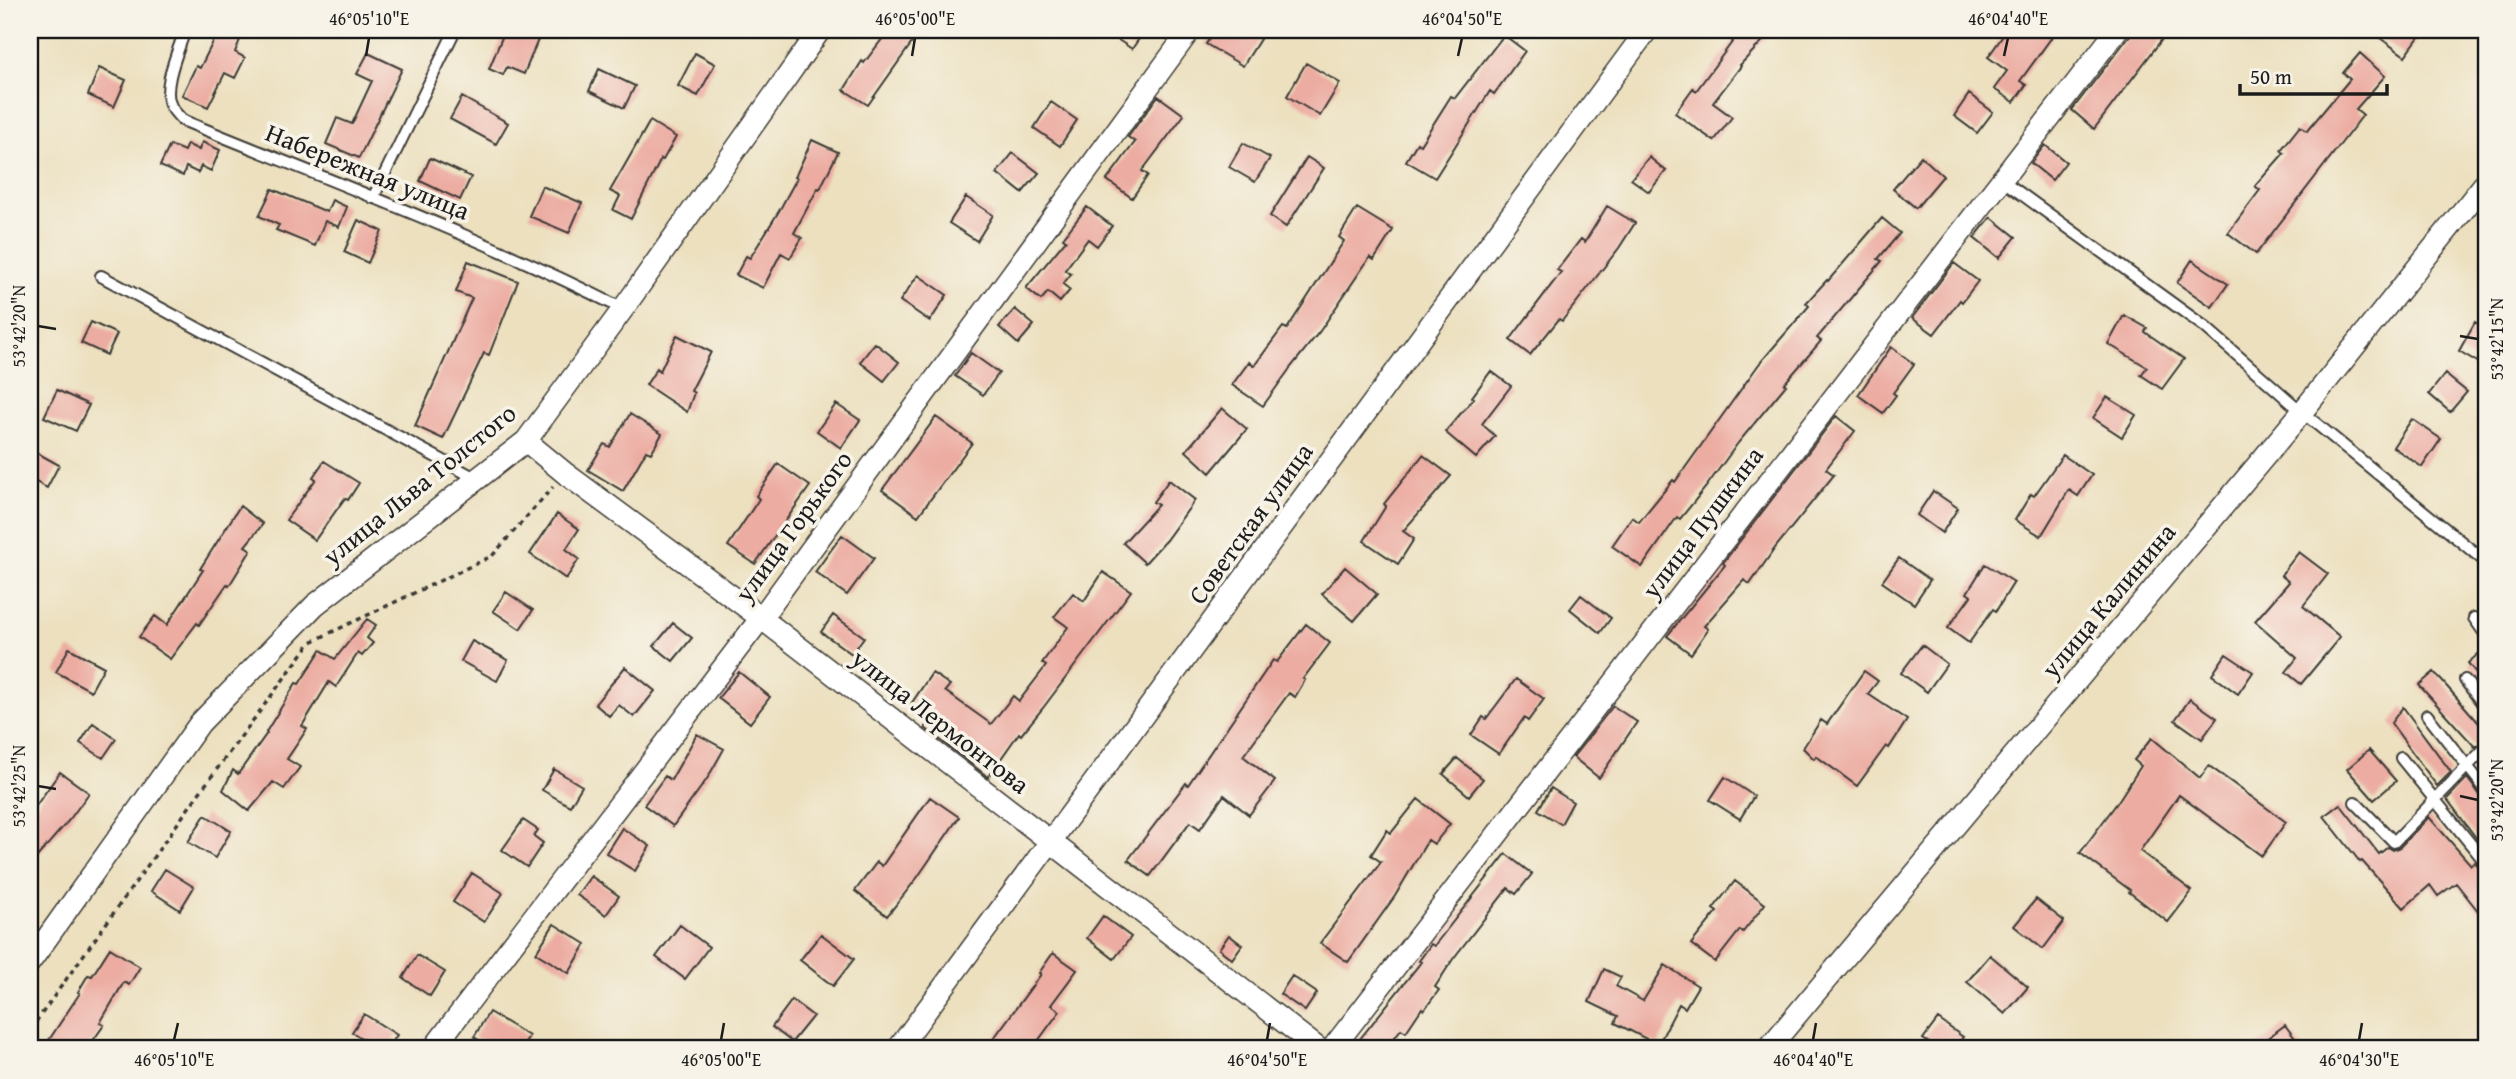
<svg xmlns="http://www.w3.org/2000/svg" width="2516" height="1079" font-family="'Gentium Book Plus',serif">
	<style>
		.building { fill: #ecaca2 }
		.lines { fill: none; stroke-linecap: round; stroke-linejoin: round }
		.service-casing { stroke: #3b3934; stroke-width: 14 }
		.minor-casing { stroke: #3b3934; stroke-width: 24 }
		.path { stroke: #3b3934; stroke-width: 3.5; stroke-dasharray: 5 5; stroke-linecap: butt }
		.service { stroke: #fff; stroke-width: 10 }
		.minor { stroke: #fff; stroke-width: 21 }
		.ticks { fill: none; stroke: #1c1c1c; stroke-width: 2.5 }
		.labels { text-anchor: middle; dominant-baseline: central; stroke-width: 7; stroke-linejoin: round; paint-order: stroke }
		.street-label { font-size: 26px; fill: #1c1c1c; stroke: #f7f3e8 }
		.neatline { fill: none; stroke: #1c1c1c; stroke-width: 2.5 }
		.ticks-label { font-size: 18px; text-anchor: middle; fill: #1c1c1c }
	</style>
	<rect width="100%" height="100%" fill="#f7f3e8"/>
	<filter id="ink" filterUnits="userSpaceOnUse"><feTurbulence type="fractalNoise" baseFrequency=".0143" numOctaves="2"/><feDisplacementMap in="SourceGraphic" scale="14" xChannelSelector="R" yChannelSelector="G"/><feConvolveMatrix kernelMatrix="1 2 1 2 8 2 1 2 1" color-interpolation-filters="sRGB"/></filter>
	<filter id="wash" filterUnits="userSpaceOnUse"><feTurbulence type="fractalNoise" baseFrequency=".00686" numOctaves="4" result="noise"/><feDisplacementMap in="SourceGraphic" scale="28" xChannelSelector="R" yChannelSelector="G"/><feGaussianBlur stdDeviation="1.57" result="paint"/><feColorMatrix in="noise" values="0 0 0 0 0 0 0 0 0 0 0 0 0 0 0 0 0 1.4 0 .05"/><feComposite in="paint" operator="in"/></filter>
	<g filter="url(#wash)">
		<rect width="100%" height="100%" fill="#ece0bf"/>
		<g id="blocks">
			<path class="building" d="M219,30H244L235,52L245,58L235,78L225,73L208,107L182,95L196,66L200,68Z
				M505,30H542L524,74L507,67L503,75L489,69Z
				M889,30H921L868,105L844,90L862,61L864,63Z
				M1103,30H1145L1132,49Z
				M1215,30H1245L1260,39L1243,66L1206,44Z
				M1741,30H1773L1740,65L1741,66L1713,103L1732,117L1714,141L1675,113L1693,88L1696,91Z
				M2007,30H2057L2020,81L2026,85L2014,102L1994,89L2007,71L1988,57Z
				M2134,30H2169L2094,129L2072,110Z
				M2369,30H2424L2405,56Z
				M1504,35L1525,51L1494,94L1490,91L1435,178L1406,161L1417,143L1420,145L1451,96L1455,98Z
				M368,53L402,69L359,158L326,144L337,118L352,124L372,81L357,74Z
				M695,53L715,64L698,96L678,86Z
				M2360,53L2385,76L2356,109L2363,115L2256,254L2228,233L2260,190L2255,186L2284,153L2281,150L2300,126L2307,131L2350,79L2343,73Z
				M1306,63L1340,83L1320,116L1287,96Z
				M99,68L126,80L114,107L88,95Z
				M599,69L635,86L624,108L589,91Z
				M1969,94L1993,112L1977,133L1954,116Z
				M1158,96L1184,115L1142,171L1148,175L1132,198L1107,180L1135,142L1128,137Z
				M462,97L508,123L496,144L450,119Z
				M1051,102L1077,120L1060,146L1034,128Z
				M650,121L676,137L663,160L661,159L631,219L613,210L620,196L610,191Z
				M812,140L838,152L820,189L818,188L794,233L802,238L790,258L781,253L763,288L736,275L746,256L750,258L779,211L797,178L795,177Z
				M202,142L220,150L211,171L201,166L198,173L186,167L183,176L160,166L170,145L184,151L187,144L199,150Z
				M1243,143L1270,158L1255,182L1229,167Z
				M2045,145L2066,162L2052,180L2031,163Z
				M1013,153L1039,173L1022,193L997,173Z
				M1921,156L1943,176L1916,208L1893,189Z
				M1307,157L1324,168L1286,227L1270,216Z
				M1649,157L1666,171L1649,192L1631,179Z
				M430,158L471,177L460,200L420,181Z
				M542,186L582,203L569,233L529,216Z
				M272,189L327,212L332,200L347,207L339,227L325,221L315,246L276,230L279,225L259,216Z
				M966,197L993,215L977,241L949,223Z
				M1607,206L1635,223L1619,248L1562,321L1559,319L1530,355L1510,340L1561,272L1557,270L1581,239L1585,242Z
				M1087,207L1112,226L1097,246L1088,239L1065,270L1071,274L1063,284L1070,290L1060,302L1048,292L1041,300L1026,288L1066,240L1063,238Z
				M1357,208L1393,230L1374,260L1370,257L1320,331L1291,367L1263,406L1232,385L1249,362L1254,366L1283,327L1287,329L1344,241L1339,237Z
				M1991,217L2016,237L1999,258L1974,238Z
				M1882,218L1900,233L1878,259L1882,261L1817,338L1821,341L1784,384L1786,385L1738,443L1706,487L1680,519L1677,517L1642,567L1612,546L1632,517L1639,522L1673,480L1675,482L1759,364L1809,306L1806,303L1827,280L1828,281Z
				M358,220L382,231L368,263L344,252Z
				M2192,260L2228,284L2212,307L2177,283Z
				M468,261L518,281L489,355L484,353L443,439L415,426L472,298L456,292Z
				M1954,263L1978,281L1962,302L1960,300L1934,334L1912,318Z
				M918,275L947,295L930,321L900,301Z
				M1015,309L1034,325L1018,344L999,327Z
				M2124,315L2147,328L2145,332L2184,359L2162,389L2141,375L2147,367L2108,344Z
				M91,322L117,334L107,355L81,343Z
				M2475,322L2486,329V367L2459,351Z
				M677,335L711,352L691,391L694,393L687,412L646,385L657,368L660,371Z
				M875,343L899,362L884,381L860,362Z
				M1891,347L1914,364L1893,393L1896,395L1883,413L1858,395Z
				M971,353L999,373L983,395L955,376Z
				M1491,371L1511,386L1482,424L1495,436L1476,458L1445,432L1474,398L1472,397Z
				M2445,374L2467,392L2450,412L2429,394Z
				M57,390L89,405L76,431L44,417Z
				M2107,397L2136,415L2122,437L2093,418Z
				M836,404L860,420L841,448L817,431Z
				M1222,408L1247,429L1210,473L1186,451Z
				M630,414L662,434L651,453L646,451L623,491L588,470L604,444L610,447Z
				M1836,416L1855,431L1826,469L1834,475L1775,548L1750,584L1744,580L1704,626L1708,629L1691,654L1667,636L1725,565L1723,563Z
				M936,417L972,443L918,516L882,490Z
				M2412,419L2441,439L2422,467L2393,447Z
				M30,449L59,465L47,488L30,479Z
				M1423,455L1451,476L1403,531L1414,539L1398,564L1364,541L1386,506L1384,504Z
				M2063,455L2092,475L2078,496L2069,490L2041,536L2015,520L2031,494L2034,496Z
				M324,461L359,483L348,500L345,498L315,540L286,520L316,479L313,477Z
				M778,464L810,486L755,564L728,546L759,499L756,496Z
				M1169,480L1195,500L1166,540L1145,563L1123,543L1158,505L1153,502Z
				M1933,491L1958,508L1942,533L1917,515Z
				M240,506L263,524L245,546L251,550L229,586L227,584L199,625L197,623L170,659L139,637L155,616L167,625L203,570L200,569Z
				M557,514L579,529L566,549L579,559L566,579L530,554Z
				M842,535L874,558L847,595L815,572Z
				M2299,552L2328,574L2303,606L2340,637L2301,684L2286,672L2297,658L2255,621L2289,582L2281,575Z
				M1899,558L1930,580L1914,604L1882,582Z
				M1985,564L2014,582L1996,611L1993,609L1969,643L1948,628L1971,596L1967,593Z
				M1345,567L1377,594L1354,621L1322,594Z
				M1103,572L1131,591L1043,708L1021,735L1019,733L988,777L925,728L929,721L909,707L932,673L950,685L945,691L991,724L1013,696L1019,701L1046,666L1042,663L1068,627L1054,617L1073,593L1084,601Z
				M506,592L533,610L520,629L493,611Z
				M1581,595L1611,618L1600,633L1570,609Z
				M833,615L864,637L852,654L821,632Z
				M367,619L376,625L367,638L373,643L362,656L358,653L336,687L329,682L302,726L307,729L287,759L300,767L284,789L273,782L249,811L223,790L233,770L238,774L267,733L266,732L296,683L299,684L321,650L335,659Z
				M673,623L692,638L673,661L654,646Z
				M1306,624L1330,643L1303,679L1305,680L1295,697L1289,693L1243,756L1275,781L1249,815L1224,795L1200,829L1190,822L1150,876L1128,860L1186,783L1188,785L1273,660L1277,662Z
				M472,641L508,660L497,681L461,661Z
				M1922,645L1947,664L1927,692L1901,673Z
				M2486,647V685L2468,663Z
				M69,648L104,667L91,691L56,672Z
				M2226,654L2253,672L2238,694L2212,675Z
				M625,667L655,691L634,717L619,705L609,716L595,704Z
				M1864,671L1878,681L1868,694L1907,720L1889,748L1886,746L1857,786L1816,756L1814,759L1803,748L1821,720L1827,724Z
				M739,672L770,697L750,723L718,698Z
				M2434,672L2486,731V739L2475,747L2419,685Z
				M1516,679L1544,699L1528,721L1524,718L1499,754L1471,735L1483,717L1486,719Z
				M2190,699L2217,718L2202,739L2175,720Z
				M1613,706L1637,722L1599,778L1573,757Z
				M2403,707L2451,772L2437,786L2391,723Z
				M93,723L116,739L103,758L80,743Z
				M697,734L724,749L707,779L673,826L644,805L665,776L671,780Z
				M2152,738L2200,778L2209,766L2286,822L2262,856L2179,795L2140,851L2192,891L2168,922L2129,892L2130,890L2080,853L2117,803L2141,766L2134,760Z
				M2369,750L2396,781L2374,800L2347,769Z
				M1457,758L1483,779L1469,796L1443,774Z
				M554,769L582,786L570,806L542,790Z
				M60,772L89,793L70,819L30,865V814Z
				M1725,777L1754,796L1740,819L1710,800Z
				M2467,778L2480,795L2486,798V851L2447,799Z
				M1551,788L1573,802L1561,824L1538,810Z
				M930,797L959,817L917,878L887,916L855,891L877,862L882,866Z
				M1418,799L1450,824L1434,844L1428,840L1395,896L1348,962L1320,943L1381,862L1371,855L1387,830L1391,833Z
				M2340,804L2379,854L2388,847L2393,850L2399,848L2429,817L2471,865L2475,862L2480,868L2486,871V921L2456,883L2438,896L2430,885L2404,908L2362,861L2360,862L2324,816Z
				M205,815L231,831L215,858L188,842Z
				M523,820L538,830L534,836L543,843L527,867L502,850Z
				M622,828L650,846L635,871L606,853Z
				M1506,854L1532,874L1516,894L1508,888L1453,959L1435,987L1439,990L1424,1010L1422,1008L1406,1032L1401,1029L1386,1049H1352L1421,962L1419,961L1431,944L1434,946Z
				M165,869L194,887L180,910L151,891Z
				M472,873L503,893L484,922L453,902Z
				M591,876L619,896L606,915L577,895Z
				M1735,881L1765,904L1743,932L1740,930L1715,962L1691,944L1717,912L1713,909Z
				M2036,899L2064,921L2043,949L2014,926Z
				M1103,916L1131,937L1114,959L1087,938Z
				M554,924L586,944L569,973L536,953Z
				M680,925L709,947L685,979L656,957Z
				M821,934L854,959L833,986L800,960Z
				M1229,935L1242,945L1232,959L1219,949Z
				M110,948L140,967L129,985L124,982L100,1023L104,1025L87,1049H43L80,993L78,992L88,975L92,976Z
				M1053,953L1077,970L1051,1005L1060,1011L1032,1049H986L1041,974L1039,973Z
				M417,955L445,972L430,996L403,978Z
				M1990,955L2028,987L2005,1014L1967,982Z
				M1665,965L1698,986L1685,1008L1679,1004L1658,1045L1615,1023L1618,1016L1589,1002L1604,969L1621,977L1616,986L1643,1001Z
				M1292,976L1317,993L1305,1011L1280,994Z
				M792,1000L813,1016L792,1042L772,1027Z
				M489,1012L529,1036L521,1049H494L474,1037Z
				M364,1014L397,1035L387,1049H378L352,1032Z
				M1938,1019L1963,1037L1954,1049H1938L1923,1039Z
				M2285,1025L2303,1049H2253Z"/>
		</g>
	</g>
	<g filter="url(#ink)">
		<use href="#blocks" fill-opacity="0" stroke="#3b3934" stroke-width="2"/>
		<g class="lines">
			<g class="service-casing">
				<path id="service" d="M185,30C179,49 161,88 171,106C173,111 178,115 182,120C330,181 480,236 623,309
					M2002,180L2205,327L2302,412L2486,562
					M373,198L455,30
					M101,276L477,479
					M2474,618L2486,635
					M2465,680L2486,708
					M2427,715L2486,790
					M2401,758L2486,863
					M2355,802L2394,842L2486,747"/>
			</g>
			<g class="minor-casing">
				<path id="minor" d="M526,441L566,474L761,618L1319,1049
					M30,962L200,723L315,605L526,441L623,309L820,30
					M433,1049L761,618L1190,30
					M898,1049L1647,30
					M1332,1049L2117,30
					M1768,1049L2302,412L2486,182"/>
			</g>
			<path class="path" d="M30,1030L200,792L311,642L492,556L553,487"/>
			<use href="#service" class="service"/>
			<use href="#minor" class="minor"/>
		</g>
	</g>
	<path class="ticks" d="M366,56L369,38M912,56L915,38M1458,56L1462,38M2004,56L2008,38M38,326L56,329M2460,336L2478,339M38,786L56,789M2460,796L2478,800M174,1040L178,1023M721,1040L724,1023M1267,1040L1270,1023M1813,1040L1816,1023M2359,1040L2362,1023"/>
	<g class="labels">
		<g class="street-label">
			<text transform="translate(368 171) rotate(22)">Набережная улица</text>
			<text transform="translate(419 484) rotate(-39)">улица Льва Толстого</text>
			<text transform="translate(1702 522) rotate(-53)">улица Пушкина</text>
			<text transform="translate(1250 523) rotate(-54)">Советская улица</text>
			<text transform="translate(793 526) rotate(-54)">улица Горького</text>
			<text transform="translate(2108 600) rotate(-50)">улица Калинина</text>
			<text transform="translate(941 721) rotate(38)">улица Лермонтова</text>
		</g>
	</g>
	<rect width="2516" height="1079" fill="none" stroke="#f7f3e8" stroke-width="77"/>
	<path d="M2240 84v10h147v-10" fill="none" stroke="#1c1c1c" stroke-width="3.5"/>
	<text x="2250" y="84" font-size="21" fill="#1c1c1c" stroke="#f7f3e8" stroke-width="5" paint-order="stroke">50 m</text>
	<rect x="38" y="38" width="2440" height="1002" class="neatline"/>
	<g class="ticks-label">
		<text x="369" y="25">46°05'10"E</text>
		<text x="915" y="25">46°05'00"E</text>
		<text x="1462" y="25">46°04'50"E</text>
		<text x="2008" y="25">46°04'40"E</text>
		<text transform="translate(19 326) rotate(-90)" y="6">53°42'20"N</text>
		<text transform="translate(2497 339) rotate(-90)" y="6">53°42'15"N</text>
		<text transform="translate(19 786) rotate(-90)" y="6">53°42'25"N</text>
		<text transform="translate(2497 800) rotate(-90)" y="6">53°42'20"N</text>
		<text x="174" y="1066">46°05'10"E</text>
		<text x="721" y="1066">46°05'00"E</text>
		<text x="1267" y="1066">46°04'50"E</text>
		<text x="1813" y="1066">46°04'40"E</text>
		<text x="2359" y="1066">46°04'30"E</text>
	</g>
</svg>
